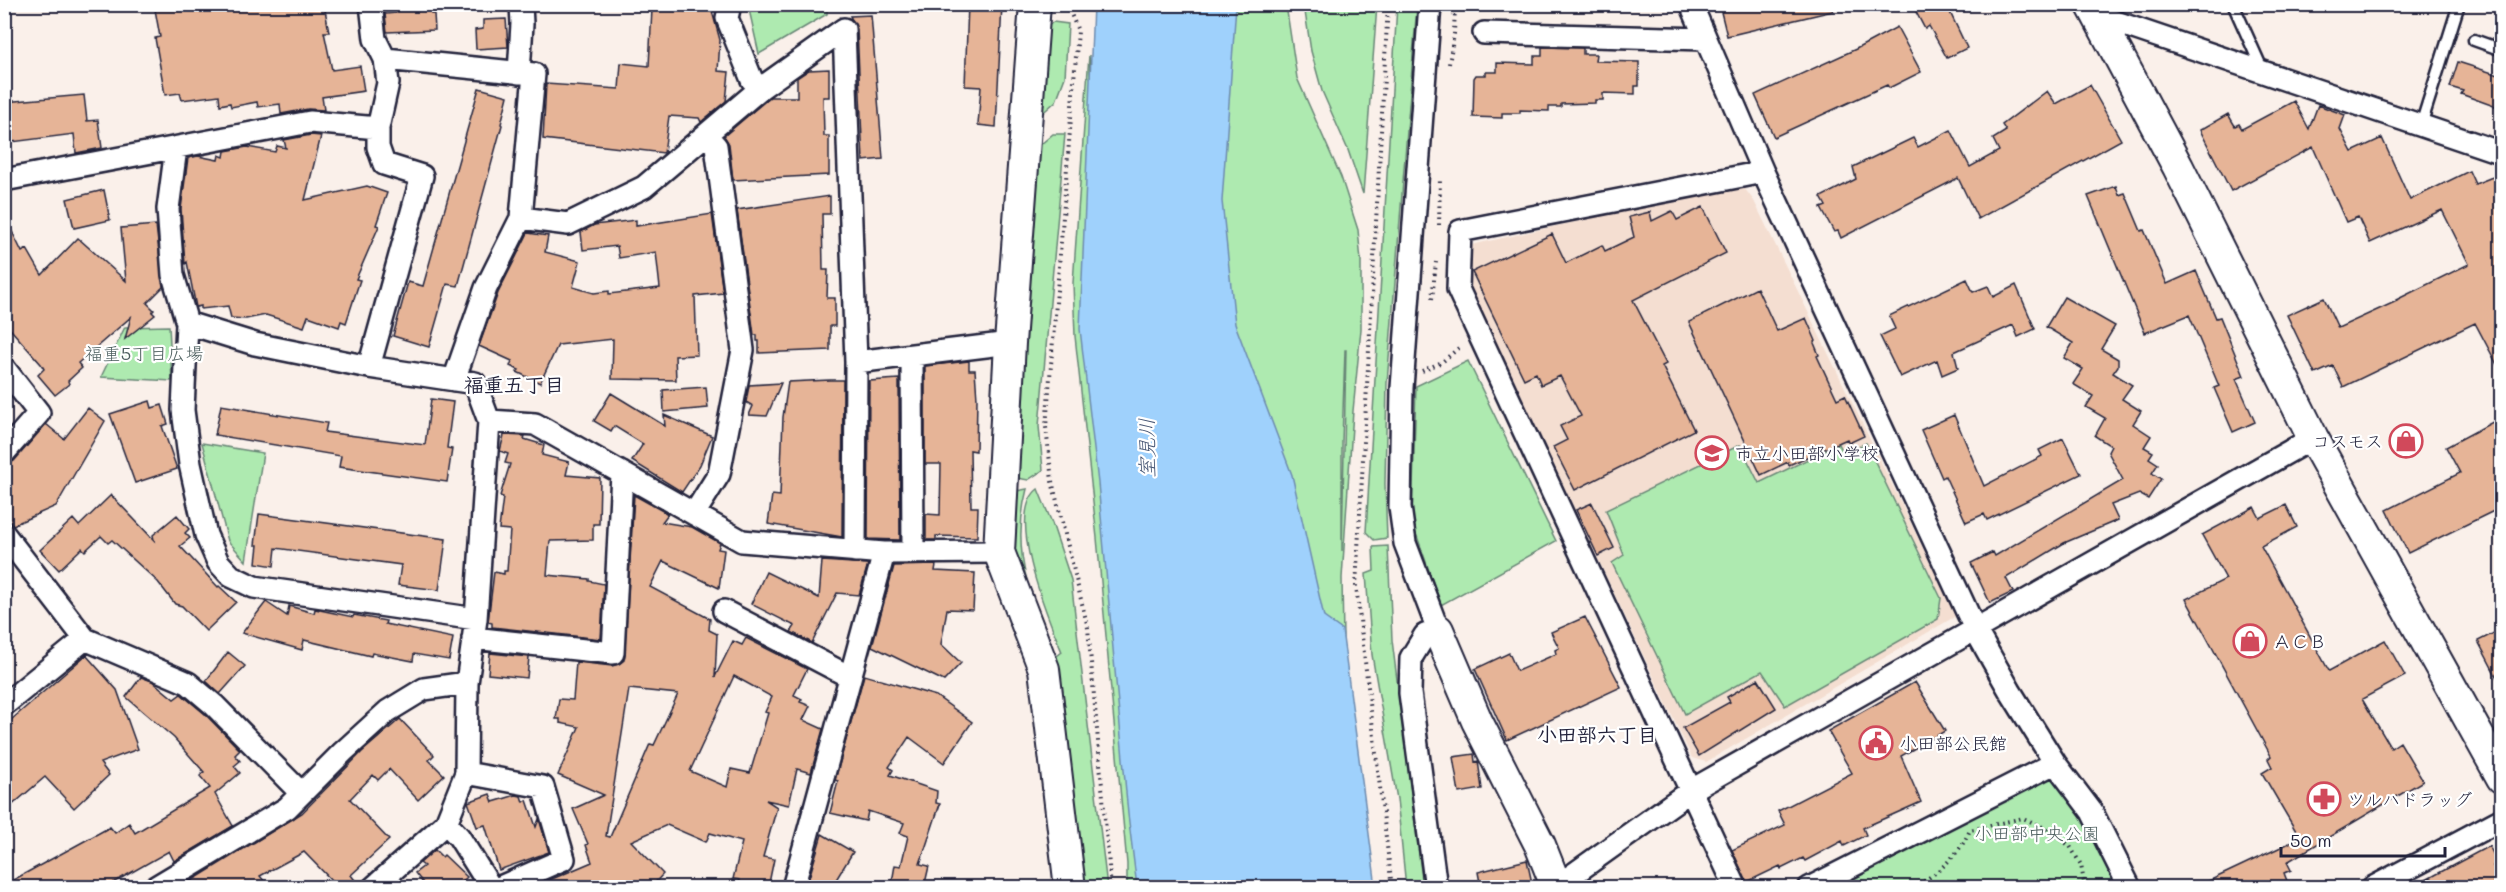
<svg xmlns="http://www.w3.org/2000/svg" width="2506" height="892" font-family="Mali,'Klee One',sans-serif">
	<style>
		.built { fill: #f4ded1 }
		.green { fill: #aeeab0; stroke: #688676; stroke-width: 1.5; fill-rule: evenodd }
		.water { fill: #9fd1fc; stroke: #6d8baf; stroke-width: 1.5 }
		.building { fill: #e6b497; stroke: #22223b; stroke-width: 1.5; fill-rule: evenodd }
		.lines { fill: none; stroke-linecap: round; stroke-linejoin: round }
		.lane-casing { stroke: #22223b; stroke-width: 15 }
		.street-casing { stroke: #22223b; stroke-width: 26 }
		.secondary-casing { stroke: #22223b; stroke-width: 34 }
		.path { stroke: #22223b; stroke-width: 4; stroke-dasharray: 1.5 4.5; stroke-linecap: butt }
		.lane { stroke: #fff; stroke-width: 10 }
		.street { stroke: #fff; stroke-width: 21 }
		.secondary { stroke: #fff; stroke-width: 30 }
		.labels { text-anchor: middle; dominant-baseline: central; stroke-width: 4.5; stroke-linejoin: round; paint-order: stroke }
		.park-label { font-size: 18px; fill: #4c5e5e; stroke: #fff }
		.poi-label { font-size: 18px; fill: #22223b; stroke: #fff; text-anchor: start }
		.neighbourhood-label { font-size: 20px; font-weight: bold; fill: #22223b; stroke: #fff }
		.water-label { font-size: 20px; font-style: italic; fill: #485775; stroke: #fff }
	</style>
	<rect width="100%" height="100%" fill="#faf0ea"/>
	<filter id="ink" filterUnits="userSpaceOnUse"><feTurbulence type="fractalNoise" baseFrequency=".0167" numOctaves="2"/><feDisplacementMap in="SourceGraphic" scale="12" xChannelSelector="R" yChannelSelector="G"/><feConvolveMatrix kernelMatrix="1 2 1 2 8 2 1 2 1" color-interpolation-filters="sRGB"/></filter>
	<g filter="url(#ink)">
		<path class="built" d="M1742,185L1754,201L1956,616L1706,762L1692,758L1470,289L1471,245Z"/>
		<path class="green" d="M748,5H827V14L759,54Z
			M1227,5H1286L1297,78L1341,177L1358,230L1361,261V329L1353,411L1342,578L1344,700L1230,330L1213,202ZM1345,350H1346L1342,551V442Z
			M1304,5H1377L1363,194L1348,150L1322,91L1311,51Z
			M1397,5H1417L1387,383L1385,484L1387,538L1374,540L1366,532Z
			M1053,22L1068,24L1065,77L1056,101L1037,118L1046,28Z
			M1089,55L1145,887H1127V864L1097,538L1075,336L1073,283Z
			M1053,134H1065L1039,426L1043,470L1028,480L1017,478L1021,333L1037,155L1040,145Z
			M169,326L172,381L101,377L125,327Z
			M1468,361L1556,541L1441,605L1412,522L1416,386Z
			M202,443L263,453L246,561L228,541Z
			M1866,443L1941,598L1938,619L1785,706L1762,671L1685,714L1612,563L1624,555L1606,510L1740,445L1759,483L1839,444L1844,454Z
			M1027,489C1019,519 1019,551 1027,581C1033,603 1046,623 1051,646L1047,644L1013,547L1011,492Z
			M1038,489L1052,523L1071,580L1107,887H1078L1061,712L1059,669L1053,659L1062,652C1049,620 1004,515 1038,489Z
			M1388,546L1392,640L1423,887H1406L1397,799L1372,655L1366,574L1374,571L1373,547Z
			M2055,763L2130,888H1809Z"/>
		<path class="water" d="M1093,5H1236L1222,201L1235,324L1292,475L1324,617L1342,630L1376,887H1137L1128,814L1098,483L1080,329Z"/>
		<path class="building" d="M154,4H324L329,32H324L332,70L360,66L364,91L322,97L324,110L308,109L281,114L280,104L258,107L257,102L231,107L230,103L220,105L219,95L182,100L180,93L165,95L155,38L160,37Z
			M395,4H431V14H434L435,30L387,32L385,14L396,13Z
			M693,4H710L720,40L718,71L729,72L726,101L701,122L699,118L669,116L664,153L543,139L546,84L619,89L621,63L649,66L652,9L693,12Z
			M968,4H1002L996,127L978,125L981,87L965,86Z
			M1719,4H1832L1833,11L1727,36Z
			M1925,4H1946L1967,48L1947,58L1929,26L1925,29L1915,10Z
			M871,15L883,159L863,161L857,29L850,16Z
			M506,19L508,47L476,49L475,30L483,29V20Z
			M1897,27L1921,72L1889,88L1887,85L1774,137L1755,95L1856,49Z
			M1542,47L1583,48V54H1596L1595,61L1639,62V86H1635V94L1603,93V100H1595V103L1561,104V107H1549V111L1520,110V113H1502V118L1473,117L1474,78L1476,75H1486V72H1497V63L1534,64V56H1542Z
			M2458,62L2502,76V109L2461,94L2463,91L2450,87Z
			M829,69V97H823L824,136H829V175L733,180L729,144L724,136L770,97H797V78L809,70Z
			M2090,85L2121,140L1978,219L1958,178L1841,238L1838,231L1834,232L1821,208L1826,206L1821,197L1856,179L1853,167L1913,138L1918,147L1951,130L1970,167L1999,151L1993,139L2006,131L2002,125L2047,91L2056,104Z
			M479,88L508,96L501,124L502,125L458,286L447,284L429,347L393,336L408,282L423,286Z
			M84,95L87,121L98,120L102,148L76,153L74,134L4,143V102Z
			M2294,101L2309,129L2318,105L2345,115L2340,129L2352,152L2382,138L2410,200L2469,171L2475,184L2495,176L2496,179L2502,176V374L2475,323L2343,387L2333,366L2315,374L2287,315L2324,298L2338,328L2397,301L2396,300L2469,264L2442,210L2370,243L2358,217L2346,222L2313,147L2231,191L2200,130L2228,114L2235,126L2239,124L2242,129Z
			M311,135L321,136L305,200L367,186L387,193L376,225L379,226L356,279L360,280L346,323L341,321L339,327L308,316L304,327L266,315L246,319L231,318L228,306L201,309V306L196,307L187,262L185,264L181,209L188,158L198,156L218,160L219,155L224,157L225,151L247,147L275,152L277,146L286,148L284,140Z
			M2116,186L2119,195L2125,193L2141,231L2144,230L2167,284L2196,271L2216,318L2220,317L2244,376L2236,379L2255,422L2233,432L2214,388L2219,386L2189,315L2145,333L2088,196Z
			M104,190L110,220L74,228L67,199Z
			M830,196V214H822L823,270H828L827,298H835V326H830V350L759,353V341H757V335H754L737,210Z
			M1703,207L1726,253L1633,300L1666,364L1662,366L1694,430L1575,490L1553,447L1567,440L1560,426L1581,416L1560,376L1541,385L1536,373L1524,379L1472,272L1552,234L1566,263L1602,245L1605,251L1634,237L1629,217L1650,212L1652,221L1672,211L1677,220Z
			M712,214L723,293L695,296L697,355L675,356L676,380L612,379L613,339L558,345L540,383L517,372L519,370L510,366L512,361L479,346L498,293L528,233L548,236L545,252L580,261L573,287L594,293L609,291V294L660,288L656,252L619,258L617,246L583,250L581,232L594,225L636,220V226Z
			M4,215L22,252L27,249L42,275L78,238L126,281L121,228L156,225L163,287L147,303L154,310L152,312L155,315L125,339L131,317L78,363L82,368L68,381L69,384L55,395L38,375L44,369L41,364L4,322Z
			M1967,279L1973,292L1988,286L1993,297L2016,285L2035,329L2018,337L2013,325L1954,352L1958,368L1942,375L1937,360L1900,377L1880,336L1895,329L1889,316Z
			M1757,288L1777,331L1806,318L1816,341L1814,343L1819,355L1817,356L1837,399L1845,395L1864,436L1849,443L1847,439L1789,465L1788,462L1761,475L1689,322Z
			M2064,297L2115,326L2101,349L2118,359V366L2113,373L2132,385L2122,399L2141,411L2133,424L2151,436L2144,447L2153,452L2149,458L2158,464L2152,473L2161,479L2148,499L2139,494L2111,505L2118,520L2064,543L2006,578L2013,592L1990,603L1971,563L1993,552L1995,556L2123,480L2108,452L2111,446L2095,436L2105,418L2086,407L2093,396L2073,384L2083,369L2064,358L2073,343L2046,327Z
			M969,361V370H975L977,399L976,451L970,450L971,507H978L977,537L936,536V540H926V514L940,515L941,464H925V366Z
			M899,379L900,540L868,539L869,381Z
			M830,380H843L842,537L768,524L772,495L780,496L783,417L788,382Z
			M781,383L767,416L749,415L753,406L746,402L749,385Z
			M706,387L708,408L664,412L663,390Z
			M611,393L665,426L664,415L712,436L700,465L682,492L632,461L643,444L614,426L611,431L594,421Z
			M431,399L453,402L447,448L452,449L447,482L339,467L341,456L215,435L221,405L327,423L325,432L425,445Z
			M150,401L152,408L162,405L168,424L162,426L177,469L135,483L110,414Z
			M88,408L105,421L56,506L13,525L4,513V465L14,461L46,424L64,439Z
			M1954,415L1984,486L2042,456L2039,450L2063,438L2081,474L1987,520L1984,514L1966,522L1945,476L1942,478L1921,430Z
			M2502,417V507L2408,553L2387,510L2460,473L2446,447Z
			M504,435L525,436L524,439L544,445L542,455L569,462L566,475L600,478L599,524H593V540L550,541L547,575L589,579V581L604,584L601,639L492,627V623L488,622L494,572L504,574V571H507L510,530L499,529L503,497L500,496L510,464L505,463L508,454L500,451Z
			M111,495L154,540L153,535L177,515L189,529L185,533L190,538L180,546L218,587L219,586L236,602L206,631L182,606L175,604L158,582L112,540L108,543L101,536L85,551L82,548L59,570L40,550L73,519L79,526Z
			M634,495L668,514L662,522L692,527L720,543L718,549L724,550L719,588L663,561L650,587L710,619L709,630L717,634L715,677L733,641L742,645L746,638L807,669L794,695L802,699L800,702L810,706L803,720L823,729L811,773L797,769L789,805L766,800L777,807L763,857L774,859L768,888L739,885L740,880L733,879L742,842L710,833L706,842L667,825L631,841L663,874L650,888H531L592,862L586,845L588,844L573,809L604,795L558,775L579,727L560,723V719H556L559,699L573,700L576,662L612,666L619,664L624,660ZM734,676L772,697L765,712L768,713L750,773L731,769L727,787L690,771ZM629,689L678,694L654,745L650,744L610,837L606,836Z
			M1592,503L1614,548L1598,556L1576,510Z
			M2286,505L2297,527L2261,546L2329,671L2385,640L2405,676L2362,699L2391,748L2400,742L2423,781L2287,862L2291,870L2284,873L2287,881L2273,888H2194L2300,838L2262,773L2272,767L2268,759L2271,756L2186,599L2226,579L2202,535L2254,507L2260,518Z
			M259,514L446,539L439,590L398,585L401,565L276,548L274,566L256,563L258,545H255Z
			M822,561L868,564L859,595L837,593L812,643L791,632L795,626L751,604L766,572L819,598Z
			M936,565L935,571L975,573L973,610L947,609L941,644L961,663L944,681L872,646L894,566Z
			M266,602L287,616L289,606L314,613L315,609L353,617L354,615L386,621L385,624L453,638L449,660L414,654L413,661L372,653L371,656L304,640L302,650L242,633Z
			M1585,617L1621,687L1507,740L1475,669L1509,653L1517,671L1556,654L1555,650L1559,648L1551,632Z
			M2502,629V687L2478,641Z
			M228,652L245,666L220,694L206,681Z
			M490,653L529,657L527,678L488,674Z
			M86,655L117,690L138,749L100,763L109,775L74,808L45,777L4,812V726Z
			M864,675L936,696L972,722L944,763L909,737L889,767L893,770L890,775L937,791L936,803L940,804L920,864L929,866L924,888H891L895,865L901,866L908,836L900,833L904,823L868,811L866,821L830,813L838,781L835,780Z
			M141,677L152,681L174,699L181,694L205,714L240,750L235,755L240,761L234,766L240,773L215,794L233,826L174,861L169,851L104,888H4V885L110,827L115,833L129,823L135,833L210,788L200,776L204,772L174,738L126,697Z
			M1758,679L1776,708L1699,756L1683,728L1730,702L1727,697Z
			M1915,682L1945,731L1901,756L1921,802L1863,828L1866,835L1844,846L1842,841L1805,861L1803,858L1781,869L1780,866L1747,882L1732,850L1785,825L1778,811L1852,773L1828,731Z
			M400,719L434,755L429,760L444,775L418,800L389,769L378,780L373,775L350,799L389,840L351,875L361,888H339L304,852L260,876L270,888H191L188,883L302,813L362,752Z
			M1474,754L1475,762L1478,761L1482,789L1459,793L1453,757Z
			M490,794L493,802L516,795L521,796L523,802L527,800L536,827L539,819L549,852L499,870L485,825L477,827L468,802Z
			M822,834L853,852L831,888H806Z
			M2489,846L2498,863L2493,866L2502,882V888H2411Z
			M435,850L442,857L444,855L467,877L456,888H427L415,873L424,866L420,863Z
			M1527,860L1533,888H1481L1478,872Z"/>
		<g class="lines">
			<g class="lane-casing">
				<path id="lane" d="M2233,4L2263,71
					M2474,40L2502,50
					M2421,125L2459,4"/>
			</g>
			<g class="street-casing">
				<path id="street" d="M371,4L375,39L385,59
					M1430,4L1402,388L1400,507L1405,543L1438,630L1425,635L1411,658L1410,693L1436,888
					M1691,4L1763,172L1976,631L2010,691L2055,763L2092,812L2130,888
					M2098,16L2502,153
					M1484,33L1705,39
					M519,73L522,24L521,4
					M761,88L844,29L856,362
					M378,128L388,83L385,59L534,74L521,218L486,288L454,380
					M176,148L168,209L173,275L187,323L183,410L190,464L206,535L218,562L231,576L254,587L476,619
					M4,180L310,122L378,128V147L384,164L422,176L369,367L475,383L489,421L476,619L467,683L466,773L446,823L373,888
					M521,218L568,224L644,187L761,88L752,80L727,18L730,4
					M187,323L255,344L369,367
					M912,356L913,553
					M4,368L39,413L4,453
					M489,421L535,424L742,541L884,553
					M694,514L719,474L743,350L716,146L706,135
					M4,534L85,639L188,683L214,705L301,793
					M855,551L856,362L1010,343
					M724,611L850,677
					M473,638L613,653L622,473
					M4,705L85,639
					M466,773L543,787L564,859L498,888
					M446,823L459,837L491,888
					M1557,886L1690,791L2313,438
					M154,888L287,808L343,752L388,711L424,689L467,683
					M793,888L884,553L999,552
					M1736,888L1458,289L1460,231L1763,172
					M1809,888L2055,763
					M2372,888L2502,819"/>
			</g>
			<g class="secondary-casing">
				<path id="secondary" d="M1035,4L1010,343L999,552L1044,669L1070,888
					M2091,4L2178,167L2313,438L2502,778
					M1438,630L1477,721L1540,845L1557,888"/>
			</g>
			<path class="path" d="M1072,4L1071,14L1078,31L1046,427L1052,481L1088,628L1111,888
				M1388,4L1356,586L1392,888
				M1449,64L1454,34L1455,4
				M1439,225L1440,178
				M1432,299L1436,262
				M1422,371L1442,362L1461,346
				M1914,888C1937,873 1959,856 1970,830L2023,818L2047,829L2070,846L2081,865L2085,888"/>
			<use href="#lane" class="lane"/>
			<use href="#street" class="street"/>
			<use href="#secondary" class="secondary"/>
		</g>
	</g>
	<defs>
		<g id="shop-ring" transform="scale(1.725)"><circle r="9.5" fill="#fff" stroke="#d1495b" stroke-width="1.5"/><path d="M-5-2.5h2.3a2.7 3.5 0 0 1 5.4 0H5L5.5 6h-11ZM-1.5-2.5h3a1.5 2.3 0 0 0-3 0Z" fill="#d1495b"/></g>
		<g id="school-ring" transform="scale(1.725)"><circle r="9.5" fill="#fff" stroke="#d1495b" stroke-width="1.5"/><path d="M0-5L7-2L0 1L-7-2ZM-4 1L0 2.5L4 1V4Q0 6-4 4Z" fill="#d1495b"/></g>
		<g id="civic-ring" transform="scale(1.725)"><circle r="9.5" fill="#fff" stroke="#d1495b" stroke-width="1.5"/><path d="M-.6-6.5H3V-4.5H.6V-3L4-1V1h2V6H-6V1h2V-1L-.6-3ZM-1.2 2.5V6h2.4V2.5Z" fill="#d1495b"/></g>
		<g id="pharmacy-ring" transform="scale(1.725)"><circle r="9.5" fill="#fff" stroke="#d1495b" stroke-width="1.5"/><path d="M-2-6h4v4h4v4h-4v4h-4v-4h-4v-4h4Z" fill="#d1495b"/></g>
	</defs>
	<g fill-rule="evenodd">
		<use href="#shop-ring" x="2406" y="441"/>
		<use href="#school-ring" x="1712" y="453"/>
		<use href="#shop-ring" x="2250" y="641"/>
		<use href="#civic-ring" x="1876" y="743"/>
		<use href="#pharmacy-ring" x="2324" y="799"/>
	</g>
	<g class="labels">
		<g class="park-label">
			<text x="144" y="353">福重5丁目広場</text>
			<text x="2037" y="833">小田部中央公園</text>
		</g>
		<g class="poi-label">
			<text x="2383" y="441" text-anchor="end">コスモス</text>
			<text x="1735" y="453">市立小田部小学校</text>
			<text x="2273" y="641">ＡＣＢ</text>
			<text x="1899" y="743">小田部公民館</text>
			<text x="2347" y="799">ツルハドラッグ</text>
		</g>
		<g class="neighbourhood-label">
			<text x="514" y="384">福重五丁目</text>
			<text x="1597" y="734">小田部六丁目</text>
		</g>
		<g class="water-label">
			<text transform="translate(1146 448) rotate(-91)">室見川</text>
		</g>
	</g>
	<rect width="2506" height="892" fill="none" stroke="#fff" stroke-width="24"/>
	<rect x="12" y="12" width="2482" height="868" fill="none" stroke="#22223b" stroke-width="2" filter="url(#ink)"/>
	<path d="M2281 847v9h164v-9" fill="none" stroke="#22223b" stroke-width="3"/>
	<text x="2290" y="847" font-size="18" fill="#22223b" stroke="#ffffff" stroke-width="4.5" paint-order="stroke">50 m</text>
</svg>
